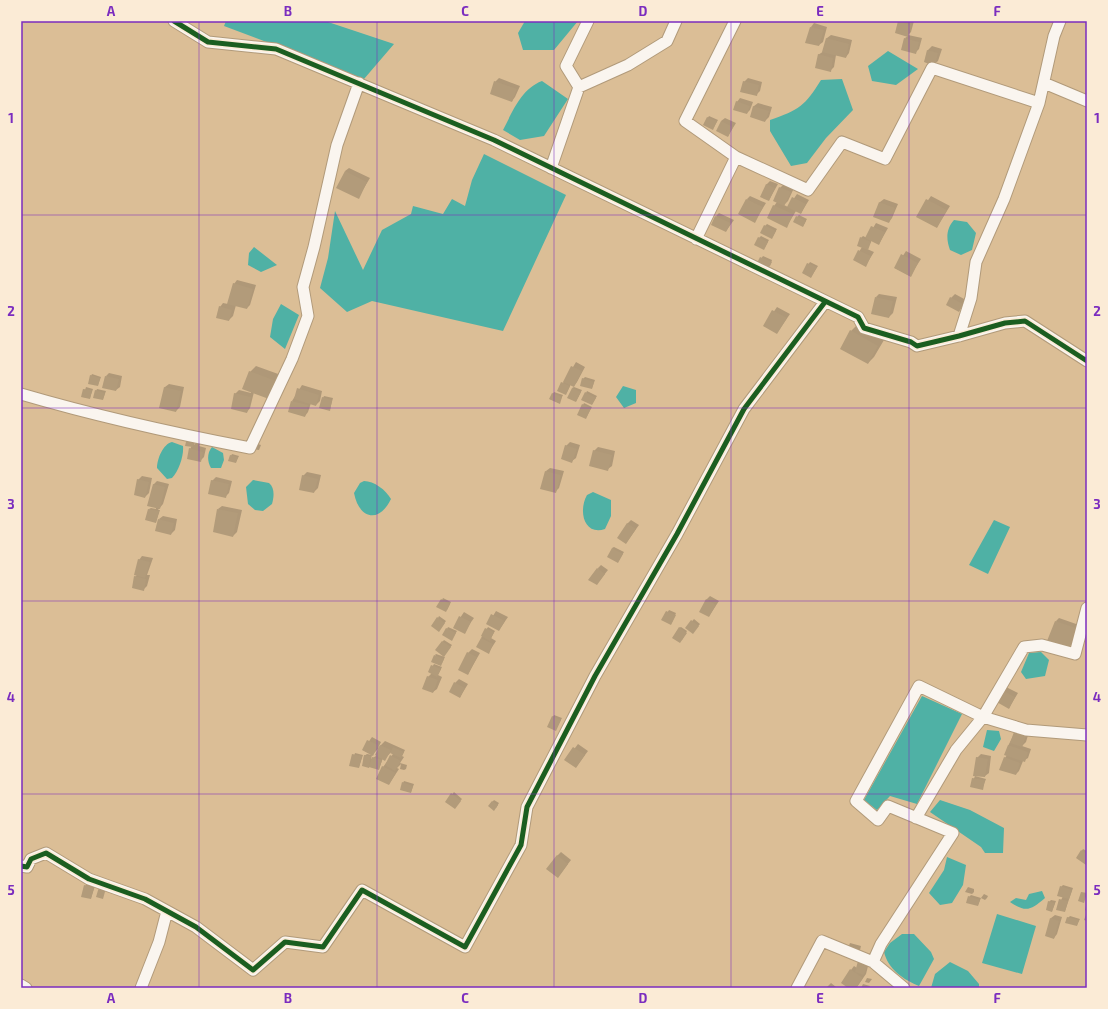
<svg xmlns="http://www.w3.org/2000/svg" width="1108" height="1009" font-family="'Exo 2',sans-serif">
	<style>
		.water { fill: #4fb1a5 }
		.shadow { fill: #0003; fill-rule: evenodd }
		.building { fill: #b29b7a }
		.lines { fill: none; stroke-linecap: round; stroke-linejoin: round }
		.street-casing { stroke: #b19a7a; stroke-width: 13 }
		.street { stroke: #faf5ef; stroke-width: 11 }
		.cycleway-casing { stroke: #fbebd6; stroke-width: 8 }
		.cycleway { stroke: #1b5e20; stroke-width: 5 }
		.grid { fill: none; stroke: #7b2cbf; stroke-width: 1; stroke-opacity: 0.55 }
		.neatline { fill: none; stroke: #7b2cbf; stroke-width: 1.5 }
		.grid-label { font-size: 13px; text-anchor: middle; font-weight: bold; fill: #7b2cbf }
	</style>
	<rect width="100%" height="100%" fill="#dbbe96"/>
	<path class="water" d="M226,21H325L394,44L364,79L224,26Z
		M525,21H578L554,50H523L518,33Z
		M888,51L918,69L896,85L872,81L868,66Z
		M842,79L853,110L826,138L807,163L791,166L770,131V120C799,110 805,106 821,80Z
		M542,81L568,99L544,136L520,140L503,130C513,111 521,89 542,81Z
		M484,154L566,195L503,331L372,301L347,312L320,288L328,258L335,211L363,270L382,230L411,214L413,206L443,214L452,199L465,206L472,180Z
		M954,220L967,222L976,233L972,250L961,255L950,250C946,239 946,229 954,220Z
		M254,247L277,265L261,272L248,265L249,253Z
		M281,304L299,315L285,349L270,337L273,319Z
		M623,386L636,390V403L624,408L616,397Z
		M172,442L183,446C184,455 179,471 172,478L167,479L157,468C157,459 163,444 172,442Z
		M212,447L223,453L224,460L221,468H211C207,461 207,453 212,447Z
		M253,480L269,483C275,488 274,497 272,504L263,511L255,510L248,504L246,487Z
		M364,481C374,481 386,490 391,499C379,524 359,519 354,493L360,483Z
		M593,492L611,500V516L605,529C584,536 578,511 587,495Z
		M994,520L1010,527L988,574L969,565Z
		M1041,652L1049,660L1045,676L1026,679L1021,672L1029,653Z
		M922,696L962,714L917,804L890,796L877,810L864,800Z
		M987,730L999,731L1001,739L994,751L983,747Z
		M940,800L970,810L1004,828L1003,853H985L981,847L930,812Z
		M947,857L966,865L963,885L952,903L940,905L929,893L944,870Z
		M1042,891L1045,898C1031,910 1026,913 1010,902L1016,898L1026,900L1029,894Z
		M997,914L1036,926L1022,974L982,963Z
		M902,934H914L931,952L934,959L919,986C904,980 888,969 884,952L890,943Z
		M950,962L968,971L979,984V988H931L935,974Z"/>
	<path class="shadow" d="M914,21L911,32L908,35L922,38L919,49L915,53L905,38L908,36L899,22Z
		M814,23L827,27L823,42L819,45L811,27Z
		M831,35L852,40L849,53L846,57L836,55L834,67L830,71L818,55L824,51L827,38Z
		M932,46L942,49L938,61L934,64L925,62L928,50Z
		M499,78L520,86L515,97L512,101L495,82Z
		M748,78L762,82L760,91L756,95L744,82Z
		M740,98L753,102L750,110L747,113L737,102Z
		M758,103L772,107L769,117L765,121L751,116L754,106Z
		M709,116L718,120L714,127L704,124Z
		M725,118L736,123L728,136L721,121Z
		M349,168L370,178L358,198L345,171Z
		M770,181L778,184L769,200L766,185Z
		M784,184L794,188L788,201L784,205L788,207L797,194L809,200L801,213L796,211L787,226L774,206L777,202L780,188Z
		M750,196L766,203L755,221L747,199Z
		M931,196L950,206L937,227L917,216Z
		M884,199L898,204L892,218L889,222L875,216L880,202Z
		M719,213L734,220L726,231L716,216Z
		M799,215L807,219L803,226L797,217Z
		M876,223L888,228L879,244L872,240L867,249L874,252L866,265L854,260L862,247L861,238L863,236L867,238Z
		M767,224L777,229L773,236L765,226Z
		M761,236L769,240L765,247L759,238Z
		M906,251L921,259L910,276L895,268Z
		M763,256L772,260L770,266L758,263Z
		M810,262L818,266L811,277L803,273Z
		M237,280L256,285L250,305L247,308L236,305L233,316L229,320L220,307L223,303L228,304L234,284Z
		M879,294L897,297L893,313L889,317L876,297Z
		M955,294L966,300L959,311L951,298Z
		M777,307L790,314L777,333L764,326Z
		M857,325L884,340L874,357L868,363L851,331Z
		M576,362L585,367L577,382L574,386L571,384L567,392L562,383L564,382Z
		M256,366L281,375L275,392H254L250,408L247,412L235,394L239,390L251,393L250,372Z
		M109,373L122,376L120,387L116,390L106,376Z
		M92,374L101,377L98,385L91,376Z
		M585,377L595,380L592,388L583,379Z
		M169,384L184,387L180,407L176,411L160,407L165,387Z
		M302,385L322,391L320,401L316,405L311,403L308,412L305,416L292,401Z
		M86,387L93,389L90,398L83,397Z
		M574,387L582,390L576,401L572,388Z
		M97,389L106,391L103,399L96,391Z
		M587,391L597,396L592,404L586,393Z
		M554,392L563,395L559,403L550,399Z
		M324,396L333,398L330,409L323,398Z
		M584,403L592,407L587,416L583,405Z
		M196,438L194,445L198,441L201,442L199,446L206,448L204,457L200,461L190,449Z
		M570,442L580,445L576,458L572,461L566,446Z
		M255,443L261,445L259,450L252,449Z
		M598,447L615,451L612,466L608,469L594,451Z
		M232,454L239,456L236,462L231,456Z
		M550,468L564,471L559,488L555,492L546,471Z
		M307,472L321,475L318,488L314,492L303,476Z
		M142,476L152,478L149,493L145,497L138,480Z
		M216,477L232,481L229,493L225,497L212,481Z
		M157,481L169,484L163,504L158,510H160L156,522L149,509L151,508L156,509L153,485Z
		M222,506L242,510L237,532L233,536L218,509Z
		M163,516L177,519L175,530L171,534L159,519Z
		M631,520L639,525L626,543L627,524Z
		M614,547L624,552L619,560L612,548Z
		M142,556L153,558L147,575H150L147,586L143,590L135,577L137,575L139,560Z
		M601,565L608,570L600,580L598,568Z
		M710,596L719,601L709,616L706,600Z
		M443,598L451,602L447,610L442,600Z
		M669,610L676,613L672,622L663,620Z
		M496,611L508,617L499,630L488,624Z
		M464,612L474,618L464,632L454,627Z
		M439,616L446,621L440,629L438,618Z
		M1059,618L1079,625L1072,644L1068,648L1056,621Z
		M694,619L700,624L694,631L686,628Z
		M448,627L457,631L452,639L447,629Z
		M488,627L495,631L491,638L496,641L489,652L481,638Z
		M681,627L687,631L682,640L679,628Z
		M444,640L452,645L445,654L436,650Z
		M472,649L480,653L468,674V653Z
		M436,654L445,657L442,663L435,655Z
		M434,664L442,667L438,675L442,677L437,689L433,692L428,677L432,673L429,672Z
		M459,679L468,684L460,697L455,683Z
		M1006,687L1018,693L1009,708L997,701Z
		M554,715L562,718L556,729L553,717Z
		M1015,732H1029L1026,742L1022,746L1031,749L1028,758L1023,761L1019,771L1016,774L1005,758L1007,755L1008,746Z
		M372,737L381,742L378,748L385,741L405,750L402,756L404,757L400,763L407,765L406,769L404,770L400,769L401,764L397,768L399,769L389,784L383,767L393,754L391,752L385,759L383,758L379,769L363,765L364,756L367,754L372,755L363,750ZM379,748L376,756L371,759L372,755Z
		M578,744L588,751L576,767L566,760Z
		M355,753L363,755L359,767L351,765Z
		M981,754L991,756L989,773L985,776L977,758Z
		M975,776L986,779L982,789L971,786Z
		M404,781L414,784L411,792L403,783Z
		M454,792L462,799L456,806L447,801Z
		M494,800L499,803L496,808L489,806Z
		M1083,849L1087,851L1086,864L1077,858Z
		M561,852L571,860L561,873L557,856Z
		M87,884L95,886L91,898L85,886Z
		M1063,885L1073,888L1065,911L1057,909L1063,896L1061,887Z
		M968,887L974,889V892L971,895L981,898L984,894L988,896L987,898L985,900L981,898L978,905L969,897L972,894L965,892Z
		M1051,900L1056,901L1052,911L1049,902Z
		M1087,902V911L1085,910Z
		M1087,912V921L1084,920Z
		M1055,915L1062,917L1057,934L1054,938L1051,918Z
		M1070,916L1080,919L1077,925L1068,918Z
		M850,943L861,946L860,950L858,951L848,948Z
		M869,962L866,974L857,987L850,988L851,970L854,966L857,968Z
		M867,978L872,979L869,983L865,982Z
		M831,983L836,987L835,988H826Z
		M863,984L870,986L869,988H861Z"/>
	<path class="building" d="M898,21L911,25L908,37L895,33Z
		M810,27L824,30L819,46L805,43Z
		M826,38L849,44L846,58L822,52Z
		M904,38L919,42L916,54L901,50Z
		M927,50L938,53L935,66L924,62Z
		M818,54L833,58L831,72L815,68Z
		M494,81L517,89L512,102L490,94Z
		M743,81L759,85L757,96L740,92Z
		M736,101L750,106L747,114L733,110Z
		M753,106L769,111L765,122L750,117Z
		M707,117L717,121L713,130L703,125Z
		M721,121L733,127L728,137L716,131Z
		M345,171L367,182L359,199L336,188Z
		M766,184L775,188L769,201L760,197Z
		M779,187L791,192L784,206L773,201Z
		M792,197L806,204L801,214L787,207Z
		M746,199L763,207L755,223L738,214Z
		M926,199L947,210L937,228L916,217Z
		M879,202L895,208L889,223L873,217Z
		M773,205L793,214L787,228L767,218Z
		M715,216L731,223L726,232L711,225Z
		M796,216L806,221L803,227L793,222Z
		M764,225L776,231L772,239L760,233Z
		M871,226L885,232L879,245L865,238Z
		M758,237L768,242L764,250L754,245Z
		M860,237L871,242L868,250L857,246Z
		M858,250L871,256L866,267L853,260Z
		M901,254L918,263L911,277L894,268Z
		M760,257L772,262L768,269L757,263Z
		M807,263L817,267L811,278L802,273Z
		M233,283L253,289L247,309L227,304Z
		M875,297L893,301L889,318L871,314Z
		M950,297L963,304L959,312L946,305Z
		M219,306L232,310L229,321L216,318Z
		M772,310L787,318L777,334L763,326Z
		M850,330L878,346L868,364L840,349Z
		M571,366L582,371L574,387L563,382Z
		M249,371L276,381L269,399L242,389Z
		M90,375L100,378L98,386L88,384Z
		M105,376L119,379L116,391L102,388Z
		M582,378L594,382L592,389L580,386Z
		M561,382L570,386L566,395L557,391Z
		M164,387L181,391L176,412L159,408Z
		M297,388L319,395L316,406L294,399Z
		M572,388L581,392L576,402L567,398Z
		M83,389L92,390L90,399L81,397Z
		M95,390L105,393L103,400L93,398Z
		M585,392L596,398L592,405L581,400Z
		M234,393L251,397L247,413L231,409Z
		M552,393L562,397L560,404L549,399Z
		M322,397L332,400L330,411L319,408Z
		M291,401L308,405L305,417L288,412Z
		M582,404L591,408L586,419L577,415Z
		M187,438L195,440L193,447L185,446Z
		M565,445L577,449L572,463L561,459Z
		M189,448L203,452L201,462L187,459Z
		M593,450L612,455L608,471L589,466Z
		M230,455L238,457L236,463L228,461Z
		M545,471L561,475L556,493L540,489Z
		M302,475L318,479L314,493L299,490Z
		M137,479L149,482L145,498L134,495Z
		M211,480L229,484L226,498L208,494Z
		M153,484L165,487L160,509L147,506Z
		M148,509L159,511L156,523L145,520Z
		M217,509L238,513L233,537L213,532Z
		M158,519L174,523L171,535L155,531Z
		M627,523L636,529L626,544L617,538Z
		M612,548L623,554L618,563L607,557Z
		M138,559L150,562L145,578L134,575Z
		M597,568L605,574L597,585L588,580Z
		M134,576L146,579L144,591L132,588Z
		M441,599L450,604L446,612L436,607Z
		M706,599L716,605L709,617L699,612Z
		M666,611L676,615L671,625L661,620Z
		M491,614L505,621L499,631L486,624Z
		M459,616L471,622L465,634L453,628Z
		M437,617L445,623L439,632L431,626Z
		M691,620L699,626L693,634L685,628Z
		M1055,621L1076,628L1069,649L1047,641Z
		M679,627L687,633L680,643L672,638Z
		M446,628L456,633L452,641L442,635Z
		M485,628L494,632L490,641L481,636Z
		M481,638L493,644L489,654L476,647Z
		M442,641L451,647L444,657L435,650Z
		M467,652L477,657L468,675L458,670Z
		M434,655L444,659L441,666L431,662Z
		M431,665L441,669L437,677L428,672Z
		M427,676L438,680L433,693L422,689Z
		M454,682L465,688L460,698L449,692Z
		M1002,690L1015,697L1009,709L995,701Z
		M552,716L561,720L556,731L547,727Z
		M1014,732L1026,736L1022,747L1010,743Z
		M367,740L378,745L373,756L362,750Z
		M380,745L391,750L385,761L375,755Z
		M1008,745L1028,752L1025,762L1004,755Z
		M393,747L404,752L401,758L390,753Z
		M573,747L585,755L576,768L564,760Z
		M352,754L362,756L359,768L349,766Z
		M364,755L371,756L369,768L362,766Z
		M390,755L401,761L395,771L385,765Z
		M372,757L382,760L379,770L369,767Z
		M976,757L988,759L985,777L973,776Z
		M1004,757L1020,763L1016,775L999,770Z
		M382,766L396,773L389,785L376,779Z
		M972,778L985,780L983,790L970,787Z
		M402,782L413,786L411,793L400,790Z
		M451,793L461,801L455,809L445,802Z
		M492,801L498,805L494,811L488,806Z
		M1081,850L1087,854L1086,865L1076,858Z
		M557,855L568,864L558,878L546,869Z
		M84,885L94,888L91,899L81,897Z
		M1060,886L1072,890L1069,899L1057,896Z
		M99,887L106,888L103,899L96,897Z
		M1081,892L1087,893L1084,903L1078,901Z
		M968,896L980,900L978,906L966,903Z
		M1059,899L1068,901L1065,912L1056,910Z
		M1048,901L1055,903L1052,912L1046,910Z
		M1067,917L1079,920L1077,926L1065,923Z
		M1050,918L1059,921L1054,939L1045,936Z
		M858,961L868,964L864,975L855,972Z
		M850,969L863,978L856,988H848L841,983Z"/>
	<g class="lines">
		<g class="street-casing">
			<path id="street" d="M174,21L208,42L276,49L494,140L858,317L864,328L911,342L917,346L959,336L1005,323L1025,321L1087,361
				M588,21L566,66L579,87L628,65L667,41L676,21
				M735,21L685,121L736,157L808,190L842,142L885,159L932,68L1039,103L1054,36L1060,21
				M1044,83L1087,101
				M551,168L579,87
				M696,239L736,157
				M959,336L971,298L976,262L1004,199L1039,103
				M21,394C96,416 172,433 250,448L292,359L308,316L303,287L314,247L337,145L359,83
				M916,818L956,750L983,717L1026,730L1087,735
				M21,866L27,867L31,859L46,853L89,879L145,899L196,927L253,970L285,942L323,947L362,890L465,947L521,845L527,807L595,676L677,534L744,409L825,302
				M873,962L904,988
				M21,985L26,988
				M141,988L159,942L167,911
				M797,988L822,941L873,962L881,944L953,833L888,806L878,820L856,801L919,686L983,717L1024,647L1042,645L1075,654L1087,608"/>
		</g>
		<use href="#street" class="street"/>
		<g class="cycleway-casing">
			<path id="cycleway" d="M174,21L208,42L276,49L494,140L858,317L864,328L911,342L917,346L959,336L1005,323L1025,321L1087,361
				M21,866L27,867L31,859L46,853L89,879L145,899L196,927L253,970L285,942L323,947L362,890L465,947L521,845L527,807L595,676L677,534L744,409L825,302"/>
		</g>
		<use href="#cycleway" class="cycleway"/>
	</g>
	<path class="grid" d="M199,21V988M377,21V988M554,21V988M731,21V988M909,21V988M21,215H1087M21,408H1087M21,601H1087M21,794H1087"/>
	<rect width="1108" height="1009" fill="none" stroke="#fbebd6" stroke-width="44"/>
	<rect x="22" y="22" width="1064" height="965" class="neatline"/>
	<g class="grid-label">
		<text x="111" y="16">A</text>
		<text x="288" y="16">B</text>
		<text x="465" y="16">C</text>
		<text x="643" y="16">D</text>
		<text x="820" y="16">E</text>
		<text x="997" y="16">F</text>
		<text x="11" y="123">1</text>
		<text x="1097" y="123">1</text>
		<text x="11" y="316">2</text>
		<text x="1097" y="316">2</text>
		<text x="11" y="509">3</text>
		<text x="1097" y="509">3</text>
		<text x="11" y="702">4</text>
		<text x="1097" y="702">4</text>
		<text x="11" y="895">5</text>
		<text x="1097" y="895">5</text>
		<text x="111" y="1003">A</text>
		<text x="288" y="1003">B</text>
		<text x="465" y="1003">C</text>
		<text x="643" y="1003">D</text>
		<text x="820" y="1003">E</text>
		<text x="997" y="1003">F</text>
	</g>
</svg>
